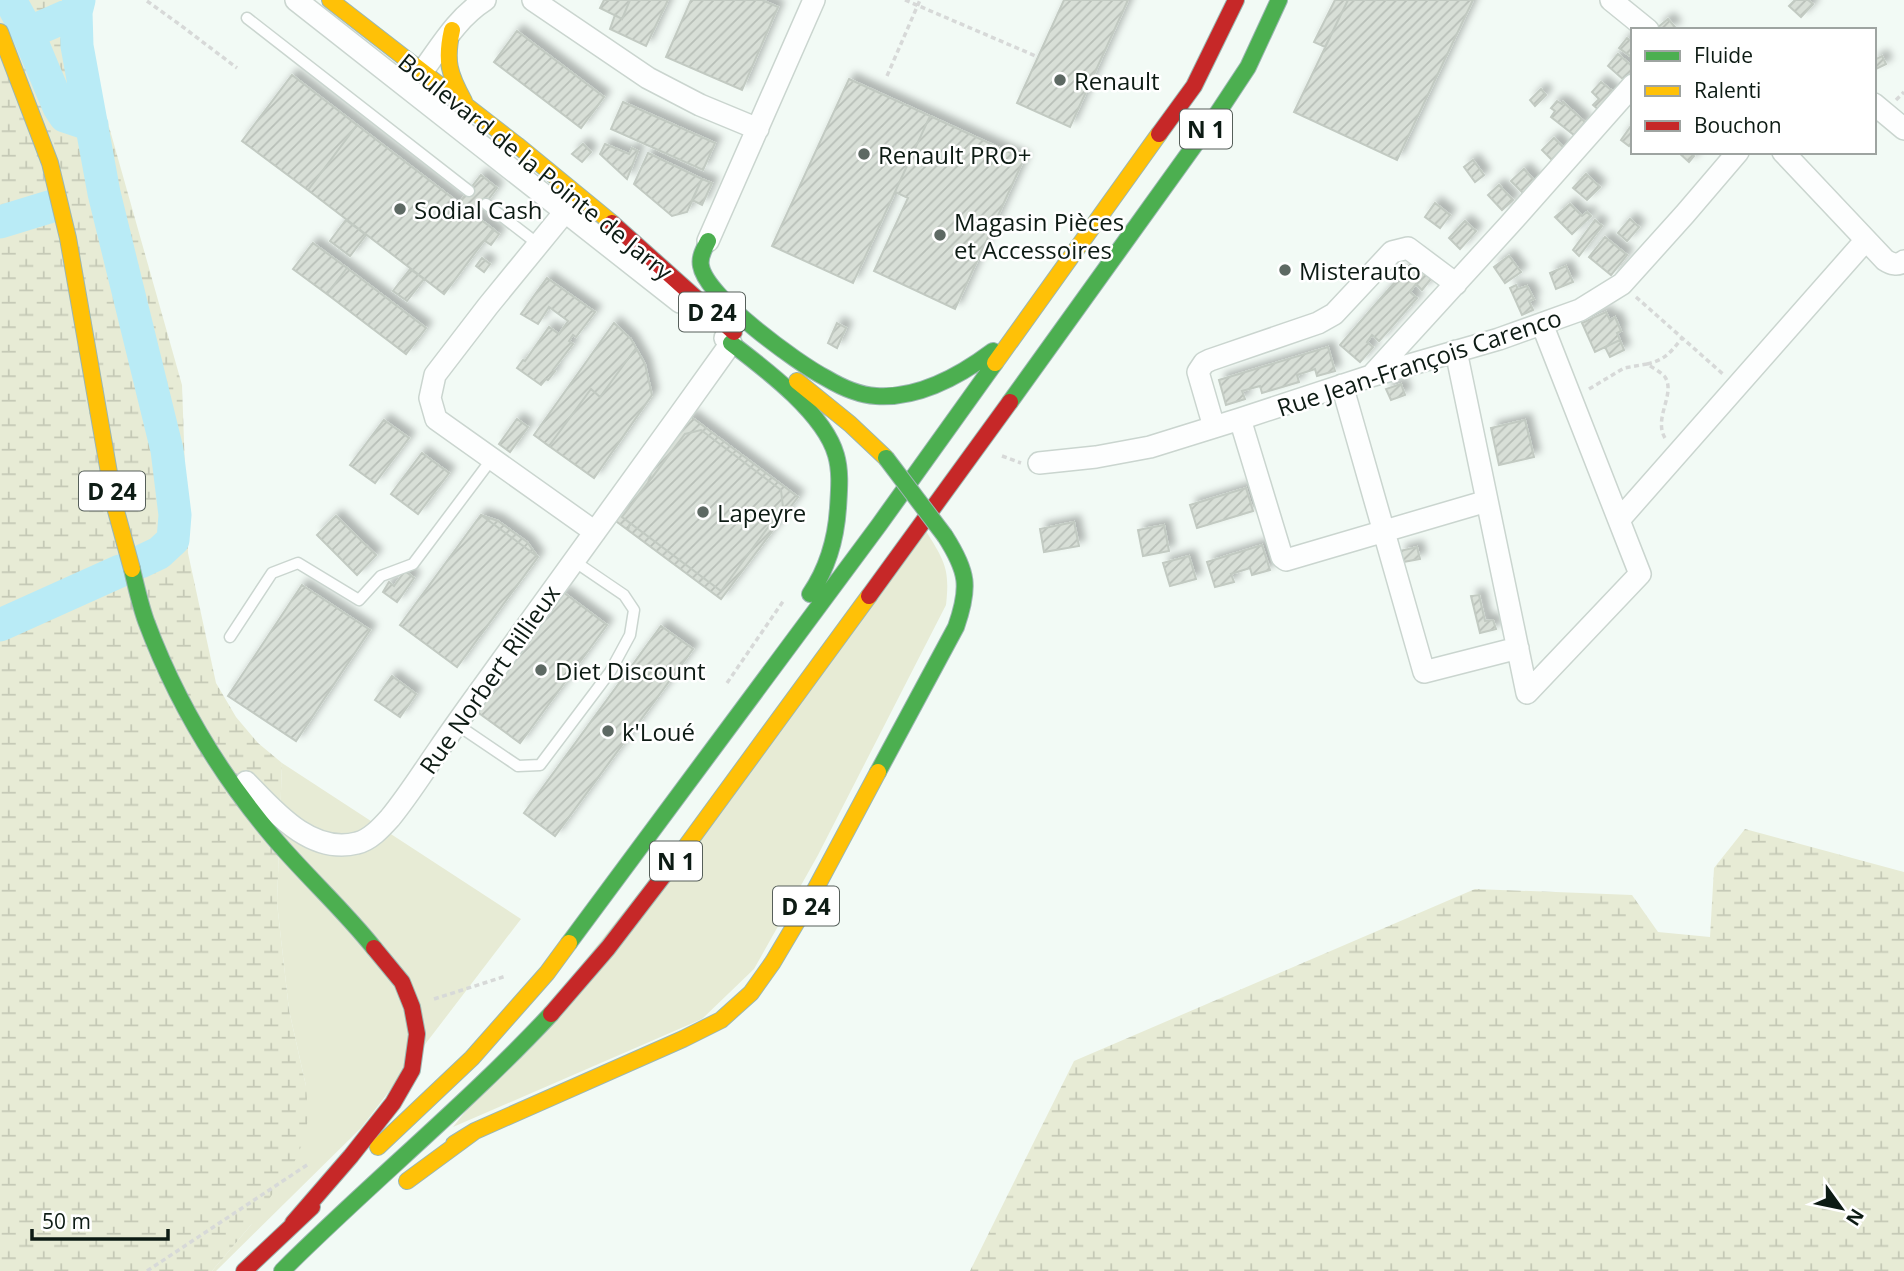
<svg xmlns="http://www.w3.org/2000/svg" width="1904" height="1271" font-family="'Open Sans',sans-serif">
	<style>
		.green { fill: #e7ebd5 }
		.wetland { fill: url(#wetland-marsh) }
		.lines { fill: none; stroke-linecap: round; stroke-linejoin: round }
		.river { stroke: #b9ebf6; stroke-width: 33 }
		.building { fill: url(#building-hatch); stroke: #c2cac2; stroke-width: 2; filter: url(#shadow) }
		.lane-casing { stroke: #cad5cf; stroke-width: 13 }
		.street-casing { stroke: #cad5cf; stroke-width: 24 }
		.fast-casing { stroke: #9bb6b2; stroke-width: 18 }
		.slow-casing { stroke: #9bb6b2; stroke-width: 18 }
		.jam-casing { stroke: #9bb6b2; stroke-width: 18 }
		.path { stroke: #d7d9d8; stroke-width: 3.5; stroke-dasharray: 5 3.5; stroke-linecap: butt }
		.lane { stroke: #fdfefe; stroke-width: 10 }
		.street { stroke: #fdfefe; stroke-width: 21 }
		.fast { stroke: #4caf50; stroke-width: 16 }
		.slow { stroke: #ffc107; stroke-width: 16 }
		.jam { stroke: #c62828; stroke-width: 16 }
		.fast-bridge-casing { stroke: #9bb6b2; stroke-width: 18; stroke-linecap: butt }
		.fast-bridge { stroke: #4caf50; stroke-width: 16 }
		.poi-dot { fill: #5d6963; stroke: #fff; stroke-width: 2.5 }
		.labels { text-anchor: middle; dominant-baseline: central; stroke-width: 5; stroke-linejoin: round; paint-order: stroke }
		.shield { fill: #fff; stroke: #565f5a; stroke-width: 2 }
		.shield-label { font-size: 23px; font-weight: bold; fill: #0d1b14 }
		.poi-label { font-size: 24px; fill: #0d1b14; stroke: #fff; text-anchor: start }
		.street-label { font-size: 24px; fill: #0d1b14; stroke: #fff }
	</style>
	<defs>
		<pattern id="wetland-marsh" width="20" height="14" patternUnits="userSpaceOnUse" patternTransform="scale(1.75)"><rect width="20" height="14" fill="#e7ebd5"/><path d="M1 5h8M5 5V1M11 12h8M15 12V8" fill="none" stroke="#c5c9b6"/></pattern>
		<pattern id="building-hatch" width="6" height="6" patternUnits="userSpaceOnUse" patternTransform="scale(1.75)"><rect width="6" height="6" fill="#d8dfd7"/><path d="M-1 1l2-2M0 6l6-6M5 7l2-2" fill="none" stroke="#b8bfb8"/></pattern>
		<filter id="shadow"><feDropShadow dx="6" dy="-6" stdDeviation="3.5" flood-color="#0004"/></filter>
	</defs>
	<rect width="100%" height="100%" fill="#f2faf5"/>
	<path class="green" d="M926,531C945,562 950,569 946,605L818,855L754,969L702,1019L453,1127Z
		M282,763L521,919L361,1128L216,1271H212L251,1225L306,1086L289,1010L277,903Z"/>
	<path class="wetland" d="M0,0H91L83,18L85,31L106,116L182,385L188,553L216,683L236,717L258,743L282,763L277,903L289,1010L306,1086L308,1114L306,1135L294,1163L251,1225L212,1271H0Z
		M1745,829L1904,872V1271H970L1074,1061L1475,889L1632,895L1658,932L1710,937L1714,868Z"/>
	<g class="lines">
		<path class="river" d="M10,0L28,33L76,12
			M79,0L76,12L77,46L104,193L167,450L175,515L173,540L159,553L140,562
			M28,33L59,107L65,116L92,125
			M0,222L49,207
			M0,625L120,571"/>
	</g>
	<path class="building" d="M604,0H630L622,19L600,8Z
		M630,0H668L646,46L610,29L615,15L622,19Z
		M691,0H762L778,7L742,90L666,57Z
		M1064,0H1128L1070,127L1017,103Z
		M1335,0H1348L1325,47L1314,42Z
		M1348,0H1473L1397,160L1294,112Z
		M1795,0H1808L1813,4L1801,17L1789,6Z
		M1668,19L1675,27L1671,30H1658L1657,28Z
		M517,31L604,97L581,128L494,62Z
		M1627,38L1633,42V58L1619,48Z
		M1618,54L1633,67V71L1625,81L1608,66Z
		M1882,56L1886,64L1874,70V60Z
		M292,75L357,125L308,190L242,141Z
		M849,79L930,116L853,283L772,246Z
		M1601,82L1615,93L1600,111L1593,105L1599,99L1592,92Z
		M1541,89L1546,95L1535,106L1530,100Z
		M1557,101L1562,104L1563,102L1585,122L1574,135L1551,117L1555,111L1551,108Z
		M623,102L715,143L703,170L611,129Z
		M930,116L1024,159L955,309L874,271L908,198L895,192Z
		M357,125L493,229L444,294L308,190Z
		M1631,126L1633,141L1629,146L1621,140Z
		M1554,138L1565,149L1553,161L1542,150Z
		M583,144L591,152L582,162L572,154Z
		M605,144L629,154L632,148L638,151L627,179L600,154Z
		M1678,152H1690L1694,156L1689,162Z
		M648,153L702,179L687,212L672,216L634,184Z
		M1473,160L1484,175L1475,182L1464,167Z
		M1524,169L1541,188L1529,199L1511,181Z
		M1586,174L1600,187L1587,200L1573,188Z
		M481,175L497,188L476,216L459,203Z
		M702,179L712,183L702,205L692,200Z
		M1499,185L1513,200L1502,210L1488,195Z
		M1435,203L1450,215L1440,228L1425,217Z
		M1570,204L1582,216L1587,212L1591,216L1572,234L1555,217Z
		M1630,219L1639,227L1627,241L1618,233Z
		M346,220L366,235L350,256L330,241Z
		M1595,220L1602,226L1579,256L1573,250Z
		M1465,221L1476,231L1460,249L1449,238Z
		M494,230L499,234L491,245L485,241Z
		M1605,237L1627,255L1611,275L1589,257Z
		M313,243L347,268L327,294L293,269Z
		M1509,256L1521,272L1505,283L1494,267Z
		M482,258L490,264L484,272L476,266Z
		M1416,258L1435,274L1422,290L1416,284L1410,292L1417,298L1379,341L1372,335L1367,342L1373,347L1360,362L1340,345Z
		M1566,266L1573,282L1556,289L1550,273Z
		M347,268L426,328L406,354L327,294Z
		M410,269L424,279L407,301L393,291Z
		M547,278L595,312L576,337L573,335L569,341L573,344L553,370L555,371L548,380L546,379L541,385L517,368L523,360L525,361L549,327L559,334L568,321L549,307L538,324L521,314Z
		M1516,285L1518,289L1527,286L1534,299L1529,301L1533,310L1522,315L1510,288Z
		M1606,312L1610,320L1615,317L1621,331L1617,333L1620,340L1595,352L1582,323Z
		M614,323L631,339L636,348L600,397L591,389L549,446L534,435Z
		M837,323L846,328L837,348L828,343Z
		M1620,340L1624,350L1610,357L1605,347Z
		M1328,347L1335,371L1317,376L1315,369L1297,375L1299,382L1262,393L1260,386L1242,391L1245,399L1226,405L1219,380Z
		M636,348L645,364L652,395L594,478L549,446L591,389L600,397Z
		M1401,384L1405,395L1391,400L1386,389Z
		M690,416L798,497L721,599L628,530L630,523L721,591L783,507L781,490L701,430L685,434L648,483L654,464Z
		M517,419L528,427L510,452L499,444Z
		M384,420L409,438L375,483L350,465Z
		M1525,420L1534,457L1499,465L1491,428Z
		M701,430L781,490L783,507L721,591L622,517L685,434Z
		M422,453L449,473L418,514L391,494Z
		M654,464L648,483L622,517L630,523L628,530L613,519Z
		M1246,488L1253,511L1197,528L1190,505Z
		M481,515L538,557L457,667L400,625Z
		M481,515L498,521L527,542L538,557Z
		M336,516L376,555L357,575L317,535Z
		M1074,522L1079,546L1044,552L1040,529Z
		M1164,525L1169,551L1143,556L1138,530Z
		M1262,545L1270,570L1252,575L1250,568L1231,574L1234,582L1215,587L1207,562Z
		M1417,547L1420,559L1403,562L1400,551Z
		M1189,556L1196,579L1170,586L1163,563Z
		M405,571L414,578L397,602L383,592L389,582L394,586Z
		M302,585L370,630L296,741L228,696Z
		M563,592L607,625L520,743L476,711Z
		M1479,595L1485,621L1493,620L1496,629L1480,633L1471,596Z
		M661,626L693,649L555,836L524,813Z
		M392,676L416,694L400,717L375,700Z"/>
	<g class="lines">
		<g class="lane-casing">
			<path id="lane" d="M247,18L469,191
				M486,204L538,244
				M230,637L272,573L298,563L359,600L381,576L413,564L491,460
				M456,724L518,766L540,765L610,672L630,635L634,610L624,595L574,561"/>
		</g>
		<g class="street-casing">
			<path id="street" d="M296,0L680,302
				M533,0L648,78L700,105L758,129
				M1611,0L1648,30
				M410,70L422,72C441,46 457,18 485,0
				M1874,104L1904,129
				M1783,152L1885,260C1891,264 1898,266 1904,261
				M573,202L488,306L435,375L430,398L436,419L595,532
				M708,241L814,0
				M1456,351L1527,693L1640,574L1542,324
				M1372,375L1509,225L1633,85
				M1342,385L1424,672L1518,648
				M1240,419L1282,557L1286,560L1487,501
				M1214,427L1198,372L1204,363L1210,360L1318,323L1334,314L1392,252L1408,248L1456,284
				M1039,463L1096,457L1150,447L1240,419L1371,376L1499,339L1580,310L1622,284L1685,214L1738,152
				M1619,520L1865,241
				M246,782C274,811 311,855 357,843C370,840 381,828 390,818C408,796 423,772 439,749C458,721 478,694 498,666C576,558 654,451 731,343L725,338"/>
		</g>
		<g class="fast-casing">
			<path id="fast" d="M708,241C704,249 699,257 701,266C706,297 797,363 826,378C841,387 859,395 876,396C918,399 961,375 993,351
				M731,343C765,369 824,413 836,455C841,472 839,491 838,508C836,538 827,569 810,594
				M1010,402L1217,114L1248,67L1279,0
				M132,569C136,586 140,604 146,621C175,699 219,773 273,837C305,875 343,909 374,948
				M878,772L956,627C970,587 968,572 945,536
				M569,943L879,525L995,363
				M282,1271C370,1183 466,1105 551,1014"/>
		</g>
		<g class="slow-casing">
			<path id="slow" d="M330,0L517,145L612,223
				M452,30C445,61 449,74 464,101
				M0,32L50,163L68,238L115,507L132,569
				M995,363L1159,134
				M797,381L850,424L886,458
				M684,849L869,596
				M454,1144L475,1131L683,1039L721,1020L751,993L773,962L808,903L878,772
				M378,1147L472,1058L547,973L569,943
				M407,1181L475,1131"/>
		</g>
		<g class="jam-casing">
			<path id="jam" d="M1159,134L1194,86L1236,0
				M612,223L734,332
				M869,596L1010,402
				M551,1014L608,948L684,849
				M293,1223L351,1156L393,1103L412,1070L417,1034L412,1007L402,982L374,948
				M244,1271L312,1207"/>
		</g>
		<path class="path" d="M905,0L1038,57
			M147,1L179,24L237,68
			M887,76L920,0
			M1896,100L1904,92
			M1636,297L1724,375
			M1589,389L1624,368L1647,364
			M1665,438C1653,418 1676,394 1665,377C1661,372 1653,368 1647,364C1665,360 1671,352 1682,338
			M1002,456L1021,463
			M727,683L784,600
			M434,999L506,976
			M147,1271L310,1163"/>
		<use href="#lane" class="lane"/>
		<use href="#street" class="street"/>
		<use href="#fast" class="fast"/>
		<use href="#slow" class="slow"/>
		<use href="#jam" class="jam"/>
		<g class="fast-bridge-casing">
			<path id="fast-bridge" d="M886,458L945,536"/>
		</g>
		<use href="#fast-bridge" class="fast-bridge"/>
	</g>
	<g class="poi-dot">
		<circle cx="1060" cy="80" r="7"/>
		<circle cx="864" cy="154" r="7"/>
		<circle cx="400" cy="209" r="7"/>
		<circle cx="940" cy="235" r="7"/>
		<circle cx="1285" cy="270" r="7"/>
		<circle cx="703" cy="512" r="7"/>
		<circle cx="541" cy="670" r="7"/>
		<circle cx="608" cy="731" r="7"/>
	</g>
	<g class="labels">
		<g class="shield">
			<rect x="1180" y="109.5" width="52" height="39" rx="5"/>
			<rect x="679" y="292.5" width="66" height="39" rx="5"/>
			<rect x="79" y="471.5" width="66" height="39" rx="5"/>
			<rect x="650" y="841.5" width="52" height="39" rx="5"/>
			<rect x="773" y="886.5" width="66" height="39" rx="5"/>
		</g>
		<g class="shield-label">
			<text x="1206" y="129">N 1</text>
			<text x="712" y="312">D 24</text>
			<text x="112" y="491">D 24</text>
			<text x="676" y="861">N 1</text>
			<text x="806" y="906">D 24</text>
		</g>
		<g class="poi-label">
			<text x="1074" y="80">Renault</text>
			<text x="878" y="154">Renault PRO+</text>
			<text x="414" y="209">Sodial Cash</text>
			<text x="954" y="221">Magasin Pièces<tspan x="954" dy="28">et Accessoires</tspan></text>
			<text x="1299" y="270">Misterauto</text>
			<text x="717" y="512">Lapeyre</text>
			<text x="555" y="670">Diet Discount</text>
			<text x="622" y="731">k'Loué</text>
		</g>
		<g class="street-label">
			<text transform="translate(536 166) rotate(39)">Boulevard de la Pointe de Jarry</text>
			<text transform="translate(1419 362) rotate(-18)">Rue Jean-François Carenco</text>
			<text transform="translate(489 679) rotate(-55)">Rue Norbert Rillieux</text>
		</g>
	</g>
	<rect x="1631" y="28" width="245" height="126" fill="#ffffff" stroke="#9ea4a1" stroke-width="2"/>
	<rect x="1645" y="51" width="35" height="10" fill="#4caf50" stroke="#9ea4a1" stroke-width="2"/>
	<text x="1694" y="63" font-size="21" fill="#0d1b14">Fluide</text>
	<rect x="1645" y="86" width="35" height="10" fill="#ffc107" stroke="#9ea4a1" stroke-width="2"/>
	<text x="1694" y="98" font-size="21" fill="#0d1b14">Ralenti</text>
	<rect x="1645" y="121" width="35" height="10" fill="#c62828" stroke="#9ea4a1" stroke-width="2"/>
	<text x="1694" y="133" font-size="21" fill="#0d1b14">Bouchon</text>
	<g transform="translate(1841 1208) rotate(123)" stroke="#ffffff" stroke-width="5" paint-order="stroke">
	<path d="M0-5L12 26L0 18L-12 26Z" fill="#0d1b14"/>
	<text y="-10" font-size="19" font-weight="bold" text-anchor="middle" fill="#0d1b14">N</text>
	</g>
	<path d="M32 1229v10h136v-10" fill="none" stroke="#0d1b14" stroke-width="3.5"/>
	<text x="42" y="1229" font-size="21" fill="#0d1b14" stroke="#ffffff" stroke-width="5" paint-order="stroke">50 m</text>
</svg>
